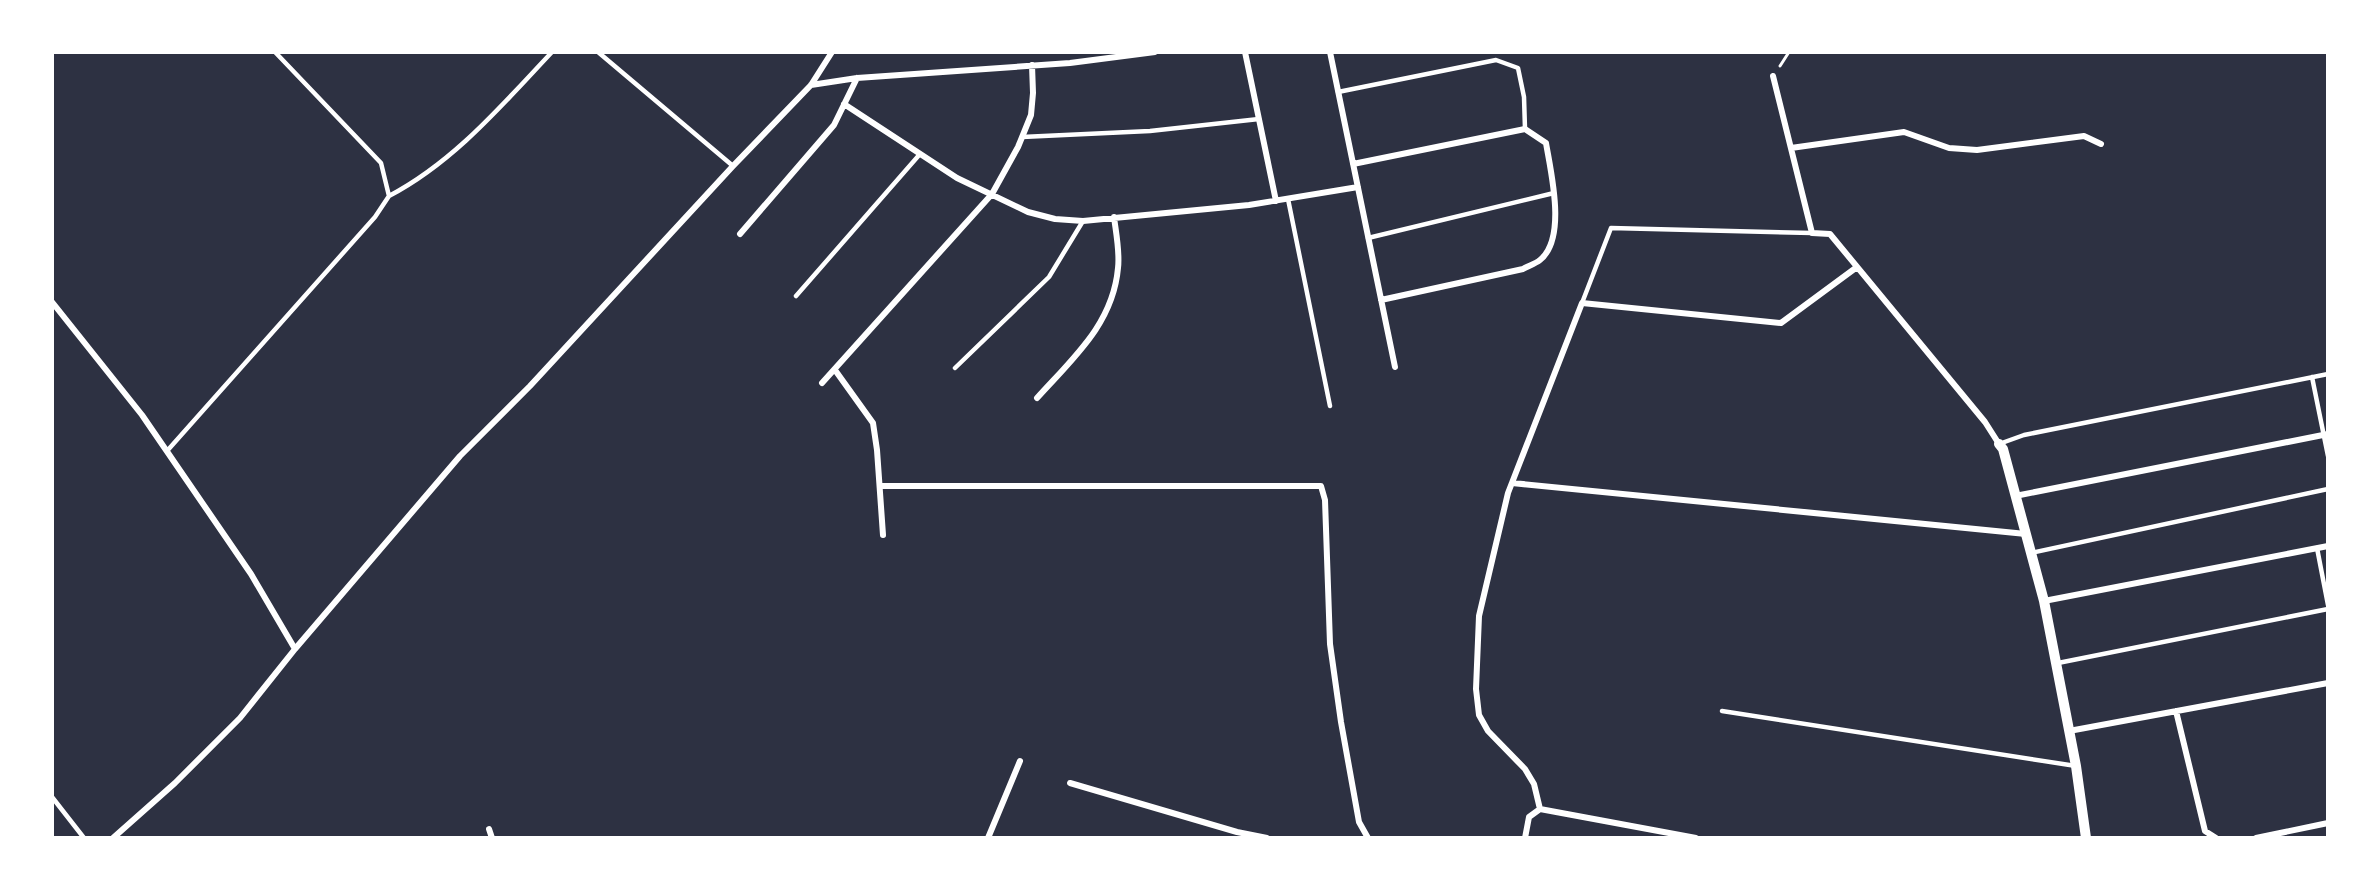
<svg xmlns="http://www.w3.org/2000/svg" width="2380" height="890" font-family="Mulish,sans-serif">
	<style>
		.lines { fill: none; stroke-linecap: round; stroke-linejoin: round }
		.path { stroke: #fff; stroke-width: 3 }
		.service { stroke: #fff; stroke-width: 4.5 }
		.minor { stroke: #fff; stroke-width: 6 }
		.tertiary { stroke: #fff; stroke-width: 10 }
	</style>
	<rect width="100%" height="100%" fill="#2d3142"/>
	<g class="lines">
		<path class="path" d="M1780,66L1789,52"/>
		<path class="service" d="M598,52L733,166
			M1338,92L1496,60L1518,68L1524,97L1525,129
			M1022,137L1150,131L1259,119
			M389,196C454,162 502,105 552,52
			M1288,199L1330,406
			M1368,238L1554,193
			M796,296L920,154
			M1582,303L1611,228L1812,233
			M955,368L1049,277L1083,221
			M2312,377L2328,456
			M1999,444L2024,435L2328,374
			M167,451L375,217L389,196L381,163L275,52
			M2317,548L2328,605
			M2031,553L2328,489
			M2058,663L2328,609
			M1722,711L2076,766
			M52,797L84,838"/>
		<path class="minor" d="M1245,52L1276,201
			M1330,52L1395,367
			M1773,76L1812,233L1830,234L1985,422L1999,444
			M811,85L857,78L1070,63L1155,52
			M844,104L957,178L1028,212L1055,219L1083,221L1249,205L1358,187
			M1791,148L1904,132L1949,148L1977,150L2084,136L2101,144
			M1353,164L1525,129L1546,143C1551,173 1567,238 1540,260C1535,264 1528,266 1523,269L1381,300
			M740,234L834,125L857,78
			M52,302L142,415L251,574L295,649
			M835,370L873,423L877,450L883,535
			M822,383L992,194L1018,147L1031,115L1033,93L1032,65
			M1037,398C1073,358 1113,324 1118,268C1120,252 1116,233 1114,217
			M1512,483L2026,534
			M881,486H1321L1325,500L1330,644L1341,722L1359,822L1368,838
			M2015,496L2328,434
			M2044,601L2328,546
			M2176,711L2205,831L2216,838
			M2069,731L2328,683
			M1070,783L1237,832L1267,838
			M1540,809L1534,784L1525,769L1488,731L1479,715L1476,689L1479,616L1508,493L1582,303L1781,323L1857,267
			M489,829L492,838
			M113,838L175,783L240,718L295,649L460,456L530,386L733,166L811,85L832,52
			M988,838L1020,761
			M1525,838L1529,817L1540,809L1696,838
			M2256,838L2328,823"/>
		<path class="tertiary" d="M1999,444L2003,449L2044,601L2076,766L2086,838"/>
	</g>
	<rect width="2380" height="890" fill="none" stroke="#ffffff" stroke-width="108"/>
</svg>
